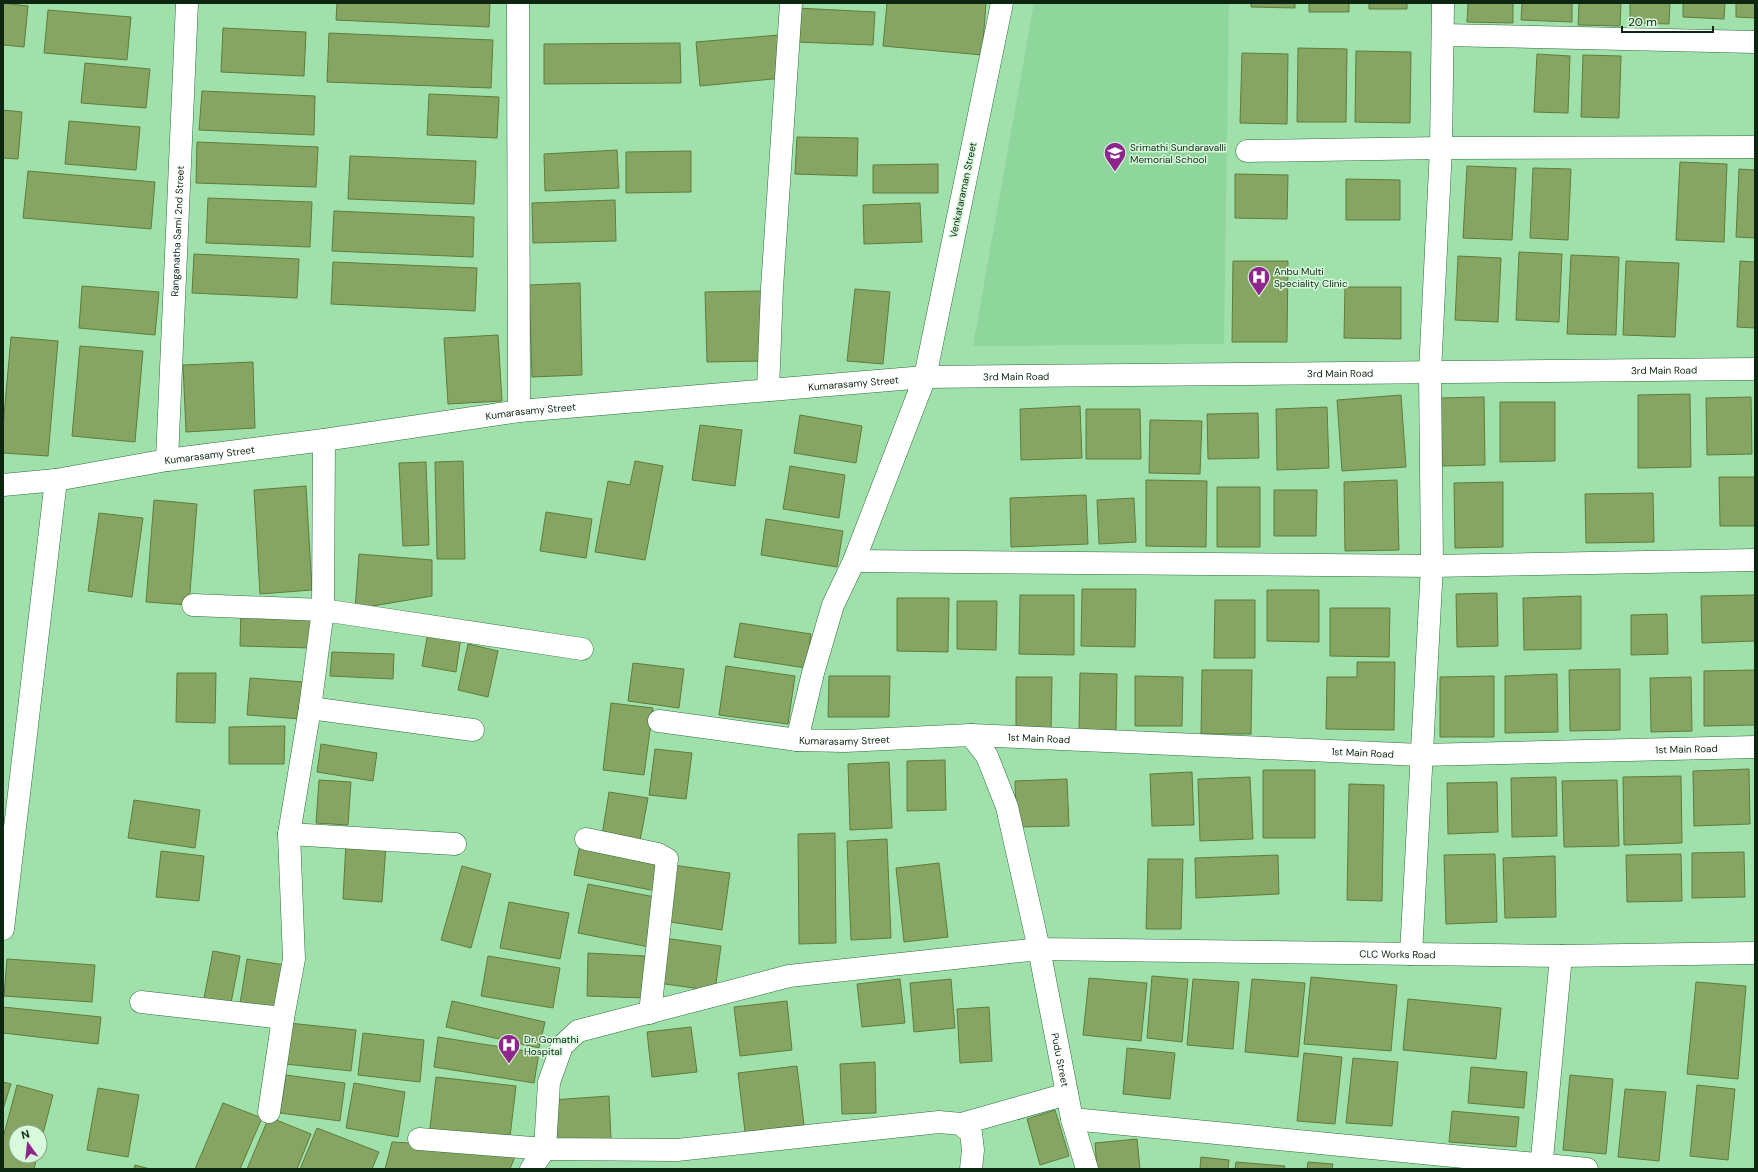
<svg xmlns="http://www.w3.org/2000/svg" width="1758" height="1172" font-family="'DM Sans',sans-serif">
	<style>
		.built { fill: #8fd69c }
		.building { fill: #86a563; stroke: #5f7c3b }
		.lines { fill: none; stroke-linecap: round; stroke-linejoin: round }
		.street-casing { stroke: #2e6c3d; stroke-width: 23 }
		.secondary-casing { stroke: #2e6c3d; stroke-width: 23 }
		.street { stroke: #fff; stroke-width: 22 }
		.secondary { stroke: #fff; stroke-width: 22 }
		.labels { text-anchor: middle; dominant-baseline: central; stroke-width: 3; stroke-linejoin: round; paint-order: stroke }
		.poi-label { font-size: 10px; fill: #0c2612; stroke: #d9f9dd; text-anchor: start }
		.street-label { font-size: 10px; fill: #0c2612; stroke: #d9f9dd }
	</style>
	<rect width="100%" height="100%" fill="#a0e1ab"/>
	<path class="built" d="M1034,3H1229L1224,344L973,346Z"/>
	<path class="building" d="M3,3L28,6L24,47L3,45Z
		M337,3H490L489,27L336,20Z
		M887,3H986L982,55L883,46Z
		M1251,3H1295V8L1251,7Z
		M1309,3H1349V12H1309Z
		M1369,3H1407V9H1369Z
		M1468,3H1513V23L1467,22Z
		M1522,3H1572V22L1521,20Z
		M1579,3H1621L1620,26L1578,25Z
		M1630,3H1670L1669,24L1630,23Z
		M1683,3H1725L1724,19L1683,17Z
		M1736,3H1755V18L1736,17Z
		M797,8L875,12L873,45L795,42Z
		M48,10L131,17L127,60L44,53Z
		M223,28L306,32L304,76L221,72Z
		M329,33L493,40L491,88L327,82Z
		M779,35L783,78L700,86L696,42Z
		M680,43L681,83L544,84V44Z
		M1298,48L1347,49L1346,122H1297Z
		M1356,51L1411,52L1410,123L1355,122Z
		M1242,53L1288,54L1287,124L1240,123Z
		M1537,54L1570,56L1568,113L1534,112Z
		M1583,55L1621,56L1619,118L1581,117Z
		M85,63L150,69L146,108L81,103Z
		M202,91L315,96L314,135L199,130Z
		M429,94L499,97L497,138L427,135Z
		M3,110L22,112L18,159L3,158Z
		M69,121L140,127L136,170L65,164Z
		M797,137L858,138L857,176L795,174Z
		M197,142L318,147L316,187L196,183Z
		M617,150L619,188L545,191L544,154Z
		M691,151V192L626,193V152Z
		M350,156L476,161L474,204L348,199Z
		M1680,162L1727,164L1724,242L1676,240Z
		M938,164V193H873V165Z
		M1467,166L1516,168L1512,240L1463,238Z
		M1533,168L1571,169L1568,240L1530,238Z
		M1739,169L1755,170V238L1736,237Z
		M28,171L155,182L151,229L23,218Z
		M1235,174L1288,175L1287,219L1235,218Z
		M1346,179L1400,180V220H1346Z
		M208,198L312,202L310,247L206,243Z
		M615,200L616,241L533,243L532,203Z
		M920,203L922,242L864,244L863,205Z
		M334,211L474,217L473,257L332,251Z
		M1519,252L1562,254L1559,322L1516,320Z
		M194,254L299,259L297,298L192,293Z
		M1571,255L1619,257L1616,335L1567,334Z
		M1458,256L1501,258L1498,322L1455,320Z
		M1233,261H1288L1287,342H1232Z
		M1626,261L1679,263L1675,337L1623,335Z
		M1740,261L1755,262V328L1737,327Z
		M333,262L477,268L475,311L331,304Z
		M580,283L582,375L532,377L529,285Z
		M82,286L159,292L155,335L79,328Z
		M1345,287H1401V339L1344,338Z
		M855,289L890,292L883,364L847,361Z
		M762,291L764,361L707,362L705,292Z
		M498,335L502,401L448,404L444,338Z
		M11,337L58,341L48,456L3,453V427Z
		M80,346L143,351L135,442L72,436Z
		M253,362L255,428L186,432L183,365Z
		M1690,394L1691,467L1638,468V395Z
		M1401,395L1406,467L1342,471L1337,400Z
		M1484,397L1485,465L1442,466L1441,398Z
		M1751,397L1752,454L1707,455L1706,398Z
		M1500,402H1555V461L1500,462Z
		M1080,406L1082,458L1021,460L1020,409Z
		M1327,407L1329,468L1277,470L1276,409Z
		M1086,409H1140L1141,459H1086Z
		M1258,413L1259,458L1208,459L1207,414Z
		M800,415L862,426L856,463L794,453Z
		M1150,420L1202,421L1200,474L1149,473Z
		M700,425L742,430L735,486L692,480Z
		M463,461L465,559H437L435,462Z
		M635,461L663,466L645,560L595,552L608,481L630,485Z
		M426,462L429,545L403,546L399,463Z
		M790,466L845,475L839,518L783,509Z
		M1719,477H1755V526H1720Z
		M1146,480L1207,481L1206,547L1146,546Z
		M1397,480L1399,550L1345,551L1344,482Z
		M1503,482V547L1455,548L1454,483Z
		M306,486L312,590L260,594L254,490Z
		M1217,487H1260V547H1217Z
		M1274,490H1317L1316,536H1274Z
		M1653,493L1654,542L1586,543L1585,494Z
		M1086,495L1088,544L1011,547L1010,498Z
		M1134,498L1136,542L1099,544L1097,500Z
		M154,500L197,504L189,605L146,602Z
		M546,512L592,519L586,558L540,551Z
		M99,513L143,518L132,597L88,591Z
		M766,519L843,531L837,567L761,555Z
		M359,554L432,560V596L355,609Z
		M1082,589H1136L1135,647L1081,646Z
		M1267,590H1319V642L1267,641Z
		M1497,593L1498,646L1457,647L1456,594Z
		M1020,595H1074V655L1019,654Z
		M1755,595V641L1702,643L1701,596Z
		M1581,596V649L1524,650L1523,598Z
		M897,598H949L948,652L897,651Z
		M1215,600H1255V658H1214Z
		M957,601H997L996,650L957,649Z
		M1330,608H1390L1389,657L1330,656Z
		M241,610L312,613L311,648L240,646Z
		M1667,614L1668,654L1631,655V615Z
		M740,623L811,634L806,668L734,657Z
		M428,632L461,637L456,672L422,666Z
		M468,644L498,651L488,697L458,690Z
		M332,652L394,654L393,679L330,676Z
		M1357,662H1395L1394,730L1326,729L1327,677H1357Z
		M633,663L684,669L679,708L628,701Z
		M726,666L795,676L788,724L719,715Z
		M1620,669V730L1570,731L1569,670Z
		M1202,670H1252L1251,734H1201Z
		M1755,670V725L1704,726V671Z
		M177,673H216L215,723L176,722Z
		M1080,673L1117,674L1116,732H1079Z
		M1557,674L1558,732L1505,733V676Z
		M829,676H890L889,717H828Z
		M1135,676L1183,677L1182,726H1135Z
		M1494,676V737H1440V677Z
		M1016,677H1052L1051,733H1016Z
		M1691,677L1692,731L1651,732L1650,678Z
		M250,678L304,682L301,719L247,715Z
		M611,703L653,708L644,775L603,770Z
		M285,726L284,764H229V727Z
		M321,744L377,753L373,781L317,772Z
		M655,749L692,753L686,799L649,795Z
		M945,760L946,810L907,811V761Z
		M889,762L892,828L850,830L848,764Z
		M1749,769L1750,824L1694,826L1693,771Z
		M1263,770H1315V838H1263Z
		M1192,772L1194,825L1152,826L1150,774Z
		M1681,776L1682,843L1624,845L1623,777Z
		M1250,777L1253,839L1200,841L1198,779Z
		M1556,777L1557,836L1512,837L1511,778Z
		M1067,779L1069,826L1016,827L1015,781Z
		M319,780L351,782L348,825L316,823Z
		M1617,780L1619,846L1564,847L1562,781Z
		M1497,782L1498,832L1448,834L1447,783Z
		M1349,784L1384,785L1382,901L1347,900Z
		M609,792L648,798L640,841L602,835Z
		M134,800L200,810L195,848L128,838Z
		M835,833L836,943L799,944L798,834Z
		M887,839L891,938L851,940L847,841Z
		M346,842L386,845L382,902L343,899Z
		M580,844L662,860L656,891L574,875Z
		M161,851L204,856L199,901L156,897Z
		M1744,852L1745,897L1692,898V853Z
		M1495,854L1497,922L1446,924L1444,855Z
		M1681,854L1682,901L1627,902L1626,855Z
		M1278,855L1279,894L1196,898L1195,858Z
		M1555,856L1556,917L1505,918L1503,858Z
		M1148,859H1183L1181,929H1146Z
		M939,863L948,937L904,942L896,868Z
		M673,865L730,873L722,930L664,921Z
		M462,866L491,874L471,948L441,940Z
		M588,884L660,898L649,947L578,933Z
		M509,902L569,913L560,959L500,948Z
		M664,938L721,946L715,991L658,983Z
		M213,951L240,956L231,1003L204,998Z
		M588,953L645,956L644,998L587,996Z
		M488,956L560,968L553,1008L481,996Z
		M7,959L95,965L92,1002L4,996Z
		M247,959L285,965L278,1009L240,1004Z
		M1152,976L1188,979L1182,1042L1147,1038Z
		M1311,977L1397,985L1391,1051L1304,1044Z
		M1089,978L1147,983L1141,1041L1083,1035Z
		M900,979L905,1023L862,1027L857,984Z
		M951,979L955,1028L914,1032L910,983Z
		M1193,979L1239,982L1233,1049L1187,1045Z
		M1252,979L1305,983L1298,1057L1245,1052Z
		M1696,982L1746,986L1738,1079L1687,1074Z
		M1408,999L1501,1008L1496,1059L1403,1050Z
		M452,1001L545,1022L539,1048L446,1027Z
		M787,1001L792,1050L740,1056L734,1007Z
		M3,1007L101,1017L98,1044L3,1033Z
		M989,1007L992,1061L960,1063L957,1009Z
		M289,1023L356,1030L351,1071L285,1064Z
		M691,1027L697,1072L652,1077L647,1032Z
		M363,1033L424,1040L420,1082L358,1075Z
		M438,1037L539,1053L534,1083L434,1067Z
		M1127,1048L1175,1053L1170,1099L1123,1094Z
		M1304,1053L1342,1057L1335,1124L1297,1121Z
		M1353,1058L1398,1062L1392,1126L1346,1123Z
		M875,1062L876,1113L842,1114L840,1064Z
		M797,1066L804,1125L745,1132L738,1073Z
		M1471,1067L1527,1072L1524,1108L1468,1103Z
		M286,1075L345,1083L340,1121L280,1113Z
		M1570,1075L1613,1079L1606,1154L1563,1150Z
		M436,1077L516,1086L509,1145L429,1136Z
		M3,1082L11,1084L3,1109Z
		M354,1083L405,1092L398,1137L346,1128Z
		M17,1085L53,1095L40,1145V1132H16V1156H37L34,1169H3V1138Z
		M1697,1085L1735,1089L1728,1160L1690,1156Z
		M98,1088L139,1095L128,1157L87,1150Z
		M1625,1089L1666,1092L1659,1161L1618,1157Z
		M609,1096L611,1139L555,1143L552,1100Z
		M223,1103L262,1118L240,1169H195Z
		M1055,1110L1069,1156L1040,1165L1027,1119Z
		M1452,1111L1519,1117L1516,1147L1449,1142Z
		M269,1117L311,1134L297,1169H247Z
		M317,1128L379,1152L372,1169H300Z
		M1137,1139L1140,1169H1097L1095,1143Z
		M392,1142L518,1149L510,1169H385Z
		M1201,1157L1229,1160L1228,1169H1200Z
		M1236,1162L1285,1166L1284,1169H1235Z
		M1308,1162L1333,1164L1332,1169H1307Z
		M135,1165L150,1169H134Z"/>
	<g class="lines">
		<g class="street-casing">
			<g id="street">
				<path d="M518,3L519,411"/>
				<path id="s1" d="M1002,3L925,377L1755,369"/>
				<path d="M1443,35L1755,42"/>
				<path d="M1247,151L1441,148L1755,147"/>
				<path d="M768,390L772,288L791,3"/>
				<path id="s2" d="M167,460L187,3"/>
				<path d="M854,561L1432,566L1755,560"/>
				<path d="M193,605L323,610L582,649"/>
				<path d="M310,708L473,730"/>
				<path d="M659,721L797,740"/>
				<path id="s3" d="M971,735L1421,755L1755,747"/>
				<path d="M289,834L455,844"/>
				<path d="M586,839L658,854L667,859L650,1013"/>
				<path d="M3,929L56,480"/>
				<path d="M1411,954L1432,566L1430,372L1441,148L1443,3"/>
				<path d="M141,1002L283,1018"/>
				<path d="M269,1112L283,1018L294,959L289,834L310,708L323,610L324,440"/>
				<path d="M1072,1119L1587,1169"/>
				<path d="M419,1139L545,1149L677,1150L939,1122L961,1124"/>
				<path id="s4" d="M531,1169L545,1149L549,1082L562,1046L578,1031L789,976L1039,949L1072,1119L1087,1169"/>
				<path d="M971,1169L973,1150L971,1133L961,1124L1067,1094"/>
				<path d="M1541,1169L1561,956"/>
			</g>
		</g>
		<g class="secondary-casing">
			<g id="secondary">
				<path id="s5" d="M3,485L56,480L167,460L324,440L519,411L925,377L854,561L833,605L813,673L797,740L845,741L971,735L987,756L1007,807L1039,949L1561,956L1755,953"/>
			</g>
		</g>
		<use href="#street" class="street"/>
		<use href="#secondary" class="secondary"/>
	</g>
	<defs>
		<g id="school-pin" transform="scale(1.15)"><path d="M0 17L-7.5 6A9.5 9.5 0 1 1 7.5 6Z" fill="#8f268b" stroke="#d9f9dd"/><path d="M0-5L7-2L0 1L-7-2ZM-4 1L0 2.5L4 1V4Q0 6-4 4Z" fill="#fff"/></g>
		<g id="hospital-pin" transform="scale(1.15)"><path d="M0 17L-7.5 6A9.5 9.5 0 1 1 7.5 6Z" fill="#8f268b" stroke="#d9f9dd"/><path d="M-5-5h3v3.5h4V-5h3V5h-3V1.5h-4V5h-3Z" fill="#fff"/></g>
	</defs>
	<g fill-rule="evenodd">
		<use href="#school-pin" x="1115" y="153"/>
		<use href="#hospital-pin" x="1259" y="277"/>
		<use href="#hospital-pin" x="509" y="1045"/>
	</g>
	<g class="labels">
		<g class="poi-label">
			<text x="1130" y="147">Srimathi Sundaravalli<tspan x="1130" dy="12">Memorial School</tspan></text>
			<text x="1274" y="271">Anbu Multi<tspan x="1274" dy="12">Speciality Clinic</tspan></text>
			<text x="524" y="1039">Dr. Gomathi<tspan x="524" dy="12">Hospital</tspan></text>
		</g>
		<g class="street-label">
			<text transform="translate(963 190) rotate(-78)">Venkataraman Street</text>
			<text stroke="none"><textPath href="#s2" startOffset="229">Ranganatha Sami 2nd Street</textPath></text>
			<text stroke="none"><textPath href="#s1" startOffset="1121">3rd Main Road</textPath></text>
			<text stroke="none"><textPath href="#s1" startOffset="797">3rd Main Road</textPath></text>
			<text stroke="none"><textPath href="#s1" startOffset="473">3rd Main Road</textPath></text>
			<text stroke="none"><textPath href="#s5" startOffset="857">Kumarasamy Street</textPath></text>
			<text stroke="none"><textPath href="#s5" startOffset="533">Kumarasamy Street</textPath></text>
			<text stroke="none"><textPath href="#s5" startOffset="209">Kumarasamy Street</textPath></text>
			<text stroke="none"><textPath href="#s5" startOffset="1362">Kumarasamy Street</textPath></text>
			<text stroke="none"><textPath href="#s3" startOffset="68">1st Main Road</textPath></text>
			<text stroke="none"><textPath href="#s3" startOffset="716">1st Main Road</textPath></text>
			<text stroke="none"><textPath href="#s3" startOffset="392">1st Main Road</textPath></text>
			<text stroke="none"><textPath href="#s5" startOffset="2074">CLC Works Road</textPath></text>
			<text stroke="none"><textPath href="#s4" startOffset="734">Pudu Street</textPath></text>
		</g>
	</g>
	<rect width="1758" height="1172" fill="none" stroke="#0c2612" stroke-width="8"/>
	<g transform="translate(28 1144) rotate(345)"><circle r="19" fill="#d9f9dd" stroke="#87a58c"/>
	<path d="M0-3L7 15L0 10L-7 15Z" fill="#8f268b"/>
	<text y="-6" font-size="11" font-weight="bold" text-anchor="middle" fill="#0c2612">N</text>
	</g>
	<path d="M1622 26v6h91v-6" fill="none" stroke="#0c2612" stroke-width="2"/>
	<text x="1628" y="26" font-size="12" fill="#0c2612" stroke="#d9f9dd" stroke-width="3" paint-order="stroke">20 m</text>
</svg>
